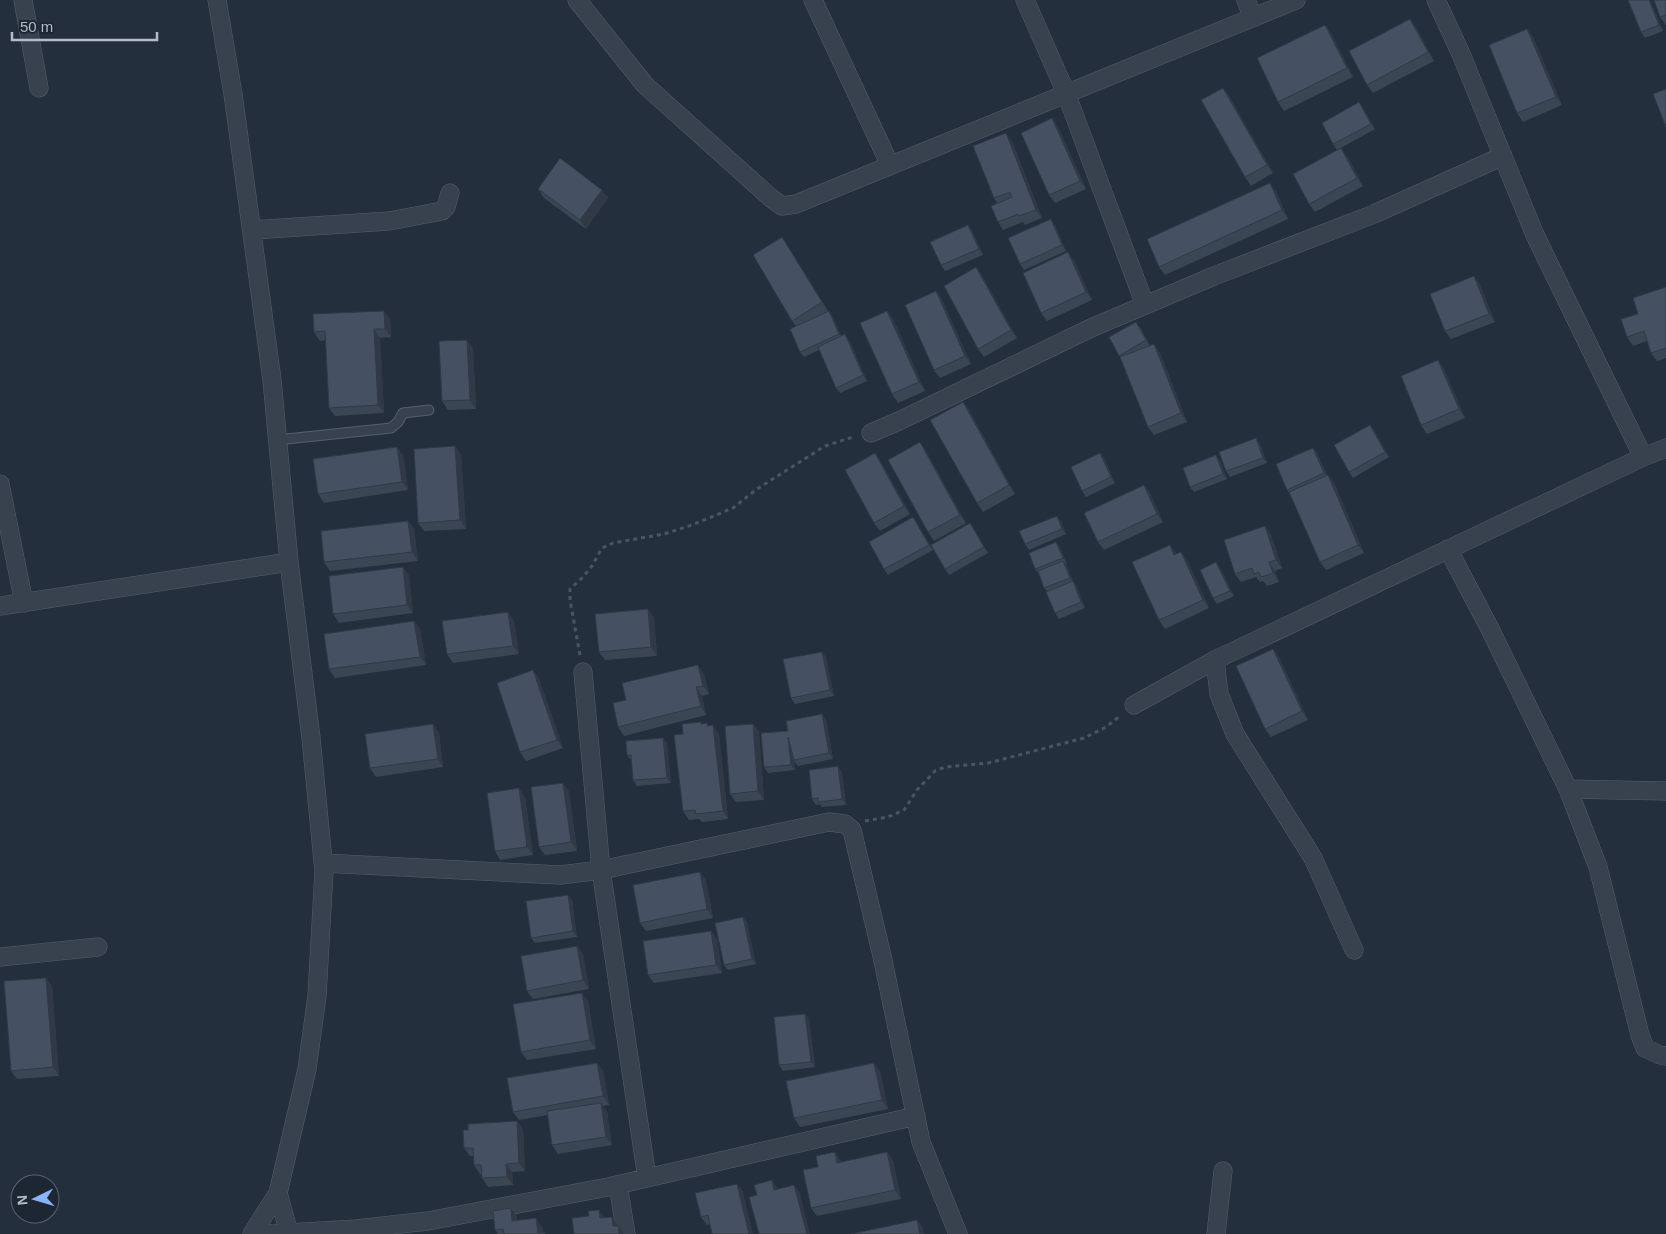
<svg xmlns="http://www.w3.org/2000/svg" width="1666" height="1234" font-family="Helvetica,sans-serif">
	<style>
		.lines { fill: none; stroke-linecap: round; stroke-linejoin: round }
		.service-casing { stroke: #565f6c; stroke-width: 11 }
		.minor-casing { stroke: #565f6c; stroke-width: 19 }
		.path { stroke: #44595c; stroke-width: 3; stroke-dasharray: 4 4; stroke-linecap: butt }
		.service { stroke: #38414e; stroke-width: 9 }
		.minor { stroke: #38414e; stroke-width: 18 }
		.wall { fill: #3b4654 }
		.shaded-wall { fill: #303945 }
		.building { fill: #455162; stroke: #303945 }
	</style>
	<rect width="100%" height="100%" fill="#242f3e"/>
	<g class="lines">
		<g class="service-casing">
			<path id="service" d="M277,440L391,428L398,422L403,413L429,410"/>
		</g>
		<g class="minor-casing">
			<path id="minor" d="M23,0L39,88
				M217,0L233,94L272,380L289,562L311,738L324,871L317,996L307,1069L278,1193L252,1234
				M577,0L645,85L771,198L782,206L796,204L1296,0
				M813,0L890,165
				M1025,0L1066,93L1145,305
				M1246,0L1253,18
				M1436,0L1461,54L1535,235L1643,457
				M252,230L389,221L442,211L446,207L450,193
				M871,433L899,421L1091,328L1214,276L1374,214L1503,156
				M0,484L24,603
				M1448,549L1490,629L1568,789L1598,867L1640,1035L1645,1048L1660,1055L1666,1056
				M0,606L289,562
				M1215,660L1219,694L1235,734L1313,858L1354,950
				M583,672L601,870L647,1178
				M1134,705L1215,660L1643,457L1666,448
				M1568,789L1666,791
				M323,863L560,875L601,870L829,822L845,824L852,830L882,956L921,1142L958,1234
				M0,957L98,947
				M618,1185L626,1234
				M278,1193L289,1233
				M269,1234L356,1229L428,1221L608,1187L916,1116
				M1216,1234L1223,1171"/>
		</g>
		<path class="path" d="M580,655L570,600V589L582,578L592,566L602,548L613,543L664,534L692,525L733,508L757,489L825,446L853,437
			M865,821L888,817L904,810L917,790L935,771L945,767L988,763L1084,738L1106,727L1120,716"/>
		<use href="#service" class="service"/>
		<use href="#minor" class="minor"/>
	</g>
	<path class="wall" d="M1628,0H1650L1663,31L1645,38L1641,32Z
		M1666,0V25L1660,17Z
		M1325,25L1331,33L1353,77L1284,111L1278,102Z
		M1416,27L1434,61L1373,93L1367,85Z
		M1527,29L1533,37L1562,105L1523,122L1517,113Z
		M1223,88L1229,96L1273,173L1251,186L1245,177Z
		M1363,108L1375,129L1337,150L1333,144Z
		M1058,127L1086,189L1055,203L1049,195Z
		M1012,141L1042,218L1025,225L1023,222L1003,230L998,222L997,203L994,198Z
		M1347,156L1363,186L1315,212L1309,204Z
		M538,189L602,190L608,198L586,229L544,198Z
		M1276,191L1288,219L1165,275L1159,267Z
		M968,225L972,231L983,255L945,271L941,265Z
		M1055,225L1066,251L1024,270L1020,264Z
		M788,246L828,311L823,314L829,311L833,317L841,336L845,334L849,340L867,381L840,393L836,388L819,350L804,357L800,352L796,326L792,321Z
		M1074,260L1092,300L1047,321L1041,313Z
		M976,267L982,276L1017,338L984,357L978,349Z
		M1474,276L1480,285L1495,322L1451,339L1445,331Z
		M1666,287V358L1657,361L1651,353L1647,341L1633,346L1627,337L1638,314Z
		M936,291L942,300L971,364L940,378L934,370Z
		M887,311L893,319L925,391L898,403L892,394Z
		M390,319L391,337L380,338L384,413L335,416L329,408L326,340L320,341L314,332Z
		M1140,327L1150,346L1160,353L1187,422L1154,435L1148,427L1121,357L1109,337Z
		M467,340L473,348L476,409L448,410L442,401Z
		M1438,360L1444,369L1465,418L1427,434L1421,425Z
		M963,402L969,410L1015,494L983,512L977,503Z
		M1374,430L1389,457L1353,478L1349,472Z
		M1260,444L1267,463L1230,477L1226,471Z
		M455,446L461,455L466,529L424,531L418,523Z
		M1313,448L1317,453L1327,475H1328L1334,483L1364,553L1326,570L1320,562L1291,496L1287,490Z
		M926,451L966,523L934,541L928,532Z
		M875,453L881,462L910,514L880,531L874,523Z
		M1100,453L1104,458L1115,483L1086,497L1082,491Z
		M403,455L408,490L324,503L318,494Z
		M1220,461L1227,479L1194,492L1190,487Z
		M1144,485L1150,493L1163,522L1104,550L1098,542Z
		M913,517L933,550L888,575L884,569Z
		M408,521L414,529L418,561L330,571L324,562Z
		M1061,521L1066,534L1029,550L1025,544Z
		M970,523L988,553L949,575L945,569Z
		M1265,526L1271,535L1282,568L1275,571L1279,582L1267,586L1263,581L1260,582L1256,577L1241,582L1235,574Z
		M1056,542L1060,548L1067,564H1065L1067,567L1073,581L1077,587L1085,608L1059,619L1055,613L1047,591L1044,588L1039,574L1035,569Z
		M1181,552L1187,560L1209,608L1165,629L1159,620L1176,554Z
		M1216,562L1220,568L1234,596L1217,604L1213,598Z
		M403,567L409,576L413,613L339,623L333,614Z
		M654,618L657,656L605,660L599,652Z
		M414,621L420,629L426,665L335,678L329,669Z
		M514,621L519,654L453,663L447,654Z
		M1273,649L1279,657L1308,720L1271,737L1265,729Z
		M822,652L826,657L834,696L795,704L791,698Z
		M533,670L539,679L563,748L526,761L520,752Z
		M704,674L709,694L702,696L706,715L624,736L618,727L626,700Z
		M826,719L833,759L798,766L794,761L795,770L768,773L764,767L788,731Z
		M701,722L702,724L707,723L709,726L719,734L728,819L702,822L699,819L689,820L683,811V734Z
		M753,724L759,732L764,800L736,802L730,794Z
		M439,733L443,767L376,777L370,768Z
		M663,738L667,743L671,783L637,786L633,780L632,761L627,755Z
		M842,772L846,805L822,807L820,804L816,805L812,799Z
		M563,783L569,792L577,851L545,855L539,847Z
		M525,797L533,855L500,860L495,851Z
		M700,872L706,881L713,918L646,931L640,923Z
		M572,900L577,937L535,943L531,938Z
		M743,917L747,923L756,964L728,970L724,965Z
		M711,931L717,939L722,973L654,983L648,975Z
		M577,946L583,954L589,989L533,999L527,991Z
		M52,986L59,1076L17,1079L11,1071Z
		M582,993L588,1001L596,1049L527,1060L521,1052Z
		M805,1014L809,1019L815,1067L783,1071L779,1065Z
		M597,1063L603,1071L609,1105L602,1106L607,1112L612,1145L558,1154L552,1145L548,1115L519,1120L513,1112Z
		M880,1071L888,1109L800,1127L794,1118Z
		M517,1121L523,1130L525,1171L512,1172L513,1185L488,1187L482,1178V1174H480L474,1165V1156H470L464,1148L468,1130Z
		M835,1152L841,1162L887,1152L893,1161L901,1199L817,1216L811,1208L818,1167Z
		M737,1184L743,1192L710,1224L707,1225L701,1217Z
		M511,1208L517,1217V1220L542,1227L543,1232L546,1234H498L495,1230Z"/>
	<path class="shaded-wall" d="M1649,0H1650L1663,31L1659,25Z
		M1410,19L1416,27L1434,61L1428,52Z
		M1325,25L1331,33L1353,77L1347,68Z
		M1527,29L1533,37L1562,105L1556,97Z
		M1223,88L1229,96L1273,173L1267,165Z
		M1359,102L1363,108L1375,129L1371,124Z
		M1052,118L1058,127L1086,189L1080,181Z
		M1006,133L1012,141L1042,218L1036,210Z
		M1341,148L1347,156L1363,186L1357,178Z
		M1270,183L1276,191L1288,219L1282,210Z
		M602,190L608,198L586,229L580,220Z
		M1051,219L1055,225L1066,251L1062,245Z
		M968,225L972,231L983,255L979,249Z
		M782,237L788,246L828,311L822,302Z
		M1068,252L1074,260L1092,300L1086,292Z
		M976,267L982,276L1017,338L1011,330Z
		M1474,276L1480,285L1495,322L1489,314Z
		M936,291L942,300L971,364L965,356Z
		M384,311L390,319L391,337L385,329Z
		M829,311L833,317L843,340L839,334Z
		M887,311L893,319L925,391L919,382Z
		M374,329L380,338L384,413L378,405Z
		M845,334L849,340L867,381L863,375Z
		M467,340L473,348L476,409L470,400Z
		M1154,344L1160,353L1187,422L1181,413Z
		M1438,360L1444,369L1465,418L1459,409Z
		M963,402L969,410L1015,494L1009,485Z
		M1370,425L1374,430L1389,457L1385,452Z
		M1256,438L1260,444L1267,463L1263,458Z
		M920,442L926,451L966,523L960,515Z
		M455,446L461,455L466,529L460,520Z
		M397,447L403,455L408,490L402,482Z
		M1313,448L1317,453L1328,479L1324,473Z
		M875,453L881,462L910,514L904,506Z
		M1100,453L1104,458L1115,483L1111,477Z
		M1216,455L1220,461L1227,479L1223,474Z
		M1328,475L1334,483L1364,553L1358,545Z
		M1144,485L1150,493L1163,522L1157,514Z
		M1057,516L1061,521L1066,534L1062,529Z
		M913,517L917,523L933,550L929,545Z
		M408,521L414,529L418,561L412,552Z
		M970,523L974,528L988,553L984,547Z
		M1265,526L1271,535L1282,568L1276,560Z
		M1056,542L1060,548L1067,564L1063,558Z
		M1170,545L1176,553L1180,563L1174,555Z
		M1181,552L1187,560L1209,608L1203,600Z
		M1063,561L1067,567L1074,583L1070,578Z
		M1216,562L1220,568L1234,596L1230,591Z
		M1269,562L1275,571L1279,582L1273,573Z
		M403,567L409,576L413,613L407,605Z
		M1073,581L1077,587L1085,608L1081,602Z
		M648,609L654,618L657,656L651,647Z
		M508,612L514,621L519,654L513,646Z
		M414,621L420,629L426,665L420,657Z
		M1273,649L1279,657L1308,720L1302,711Z
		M822,652L826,657L834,696L830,690Z
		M698,665L704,674L709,694L703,686Z
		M533,670L539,679L563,748L557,740Z
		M696,687L702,696L706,715L701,706Z
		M822,714L826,719L833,759L829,753Z
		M433,724L439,733L443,767L438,759Z
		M753,724L759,732L764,800L758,791Z
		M713,725L719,734L728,819L723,811Z
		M788,737L792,743L795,770L791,765Z
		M663,738L667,743L671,783L667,778Z
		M838,766L842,772L846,805L842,799Z
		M563,783L569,792L577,851L571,842Z
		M519,788L525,797L533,855L527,847Z
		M700,872L706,881L713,918L707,909Z
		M568,895L572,900L577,937L573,931Z
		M743,917L747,923L756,964L752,959Z
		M711,931L717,939L722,973L716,965Z
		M577,946L583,954L589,989L583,980Z
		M46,978L52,986L59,1076L53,1067Z
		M582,993L588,1001L596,1049L590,1040Z
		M805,1014L809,1019L815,1067L811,1062Z
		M597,1063L603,1071L609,1105L603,1096Z
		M874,1063L880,1071L888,1109L882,1100Z
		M601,1103L607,1112L612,1145L606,1137Z
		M517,1121L523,1130L525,1171L519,1163Z
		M835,1152L841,1161L843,1171L837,1163Z
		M887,1152L893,1161L901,1199L895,1190Z
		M506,1164L512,1172L513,1185L507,1177Z
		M772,1180L778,1189L774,1190Z
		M737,1184L743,1192L753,1234H749Z
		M794,1185L800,1193L810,1234H807Z
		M511,1208L517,1217L518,1229L512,1221Z
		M599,1210L605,1218H600Z
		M612,1217L624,1234H619L613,1226Z
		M536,1218L542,1227L543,1234L538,1233Z
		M917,1220L923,1228L924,1234H920Z"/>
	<path class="building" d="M1628,0H1649L1659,25L1641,32Z
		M1654,0H1666V15L1660,17Z
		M1410,19L1428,52L1367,85L1349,51Z
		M1325,25L1347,68L1278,102L1257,58Z
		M1527,29L1556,97L1517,113L1489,45Z
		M1223,88L1267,165L1245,177L1201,100Z
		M1666,89V127L1653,94Z
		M1359,102L1371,124L1333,144L1322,123Z
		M1052,118L1080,181L1049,195L1021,133Z
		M1006,133L1036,210L1019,216L1018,214L998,222L991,206L1012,197L1010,192L994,198L973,146Z
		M1341,148L1357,178L1309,204L1293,174Z
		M560,158L602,190L580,220L538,189Z
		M1270,183L1282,210L1159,267L1147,239Z
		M1051,219L1062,245L1020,264L1008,238Z
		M968,225L979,249L941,265L930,242Z
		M782,237L822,302L792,321L753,255Z
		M1068,252L1086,292L1041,313L1023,273Z
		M976,267L1011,330L978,349L944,286Z
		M1474,276L1489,314L1445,331L1430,294Z
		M1666,287V348L1651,353L1644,331L1627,337L1621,319L1638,314L1633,298Z
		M936,291L965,356L934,370L905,305Z
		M384,311L385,329H374L378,405L329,408L325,331L314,332L313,314Z
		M829,311L839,334L800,352L790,329Z
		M887,311L919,382L892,394L860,323Z
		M1136,322L1146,340L1119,356L1109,337Z
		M845,334L863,375L836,388L818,347Z
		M467,340L470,400L442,401L439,341Z
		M1154,344L1181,413L1148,427L1120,357Z
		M1438,360L1459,409L1421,425L1401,376Z
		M963,402L1009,485L977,503L930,420Z
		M1370,425L1385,452L1349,472L1334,445Z
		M1256,438L1263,458L1226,471L1219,452Z
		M920,442L960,515L928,532L888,460Z
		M455,446L460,520L418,523L414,449Z
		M397,447L402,482L318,494L313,459Z
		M1313,448L1324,473L1287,490L1276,464Z
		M875,453L904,506L874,523L845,470Z
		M1100,453L1111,477L1082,491L1071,467Z
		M1216,455L1223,474L1190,487L1183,468Z
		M1328,475L1358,545L1320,562L1289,492Z
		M1144,485L1157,514L1098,542L1084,513Z
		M1057,516L1062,529L1025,544L1019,531Z
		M913,517L929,545L884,569L869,542Z
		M408,521L412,552L324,562L321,531Z
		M970,523L984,547L945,569L931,545Z
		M1265,526L1276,560L1269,562L1273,573L1261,577L1259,572L1254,574L1252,568L1235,574L1224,540Z
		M1056,542L1063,558L1035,569L1029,553Z
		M1170,545L1174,555L1181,552L1203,600L1159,620L1132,562Z
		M1063,561L1070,578L1044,588L1038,571Z
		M1216,562L1230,591L1213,598L1200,570Z
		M403,567L407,605L333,614L329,576Z
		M1073,581L1081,602L1055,613L1046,592Z
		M648,609L651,647L599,652L595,614Z
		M508,612L513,646L447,654L442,621Z
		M414,621L420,657L329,669L324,634Z
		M1273,649L1302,711L1265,729L1236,666Z
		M822,652L830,690L791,698L783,659Z
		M698,665L703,686L696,687L701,706L618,727L613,703L626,700L622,683Z
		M533,670L557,740L520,752L497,683Z
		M822,714L829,753L794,760L788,737L791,765L764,767L761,733L788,731L786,721Z
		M701,722V724L707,723V726L713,725L723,811L696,814L695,810L683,811L674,735L683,734L682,724Z
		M433,724L438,759L370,768L365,734Z
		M753,724L758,791L730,794L725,726Z
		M663,738L667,778L633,780L631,755H627L626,741Z
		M838,766L842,799L818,802V798L812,799L809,770Z
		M563,783L571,842L539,847L531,787Z
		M519,788L527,847L495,851L487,793Z
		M700,872L707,909L640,923L633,885Z
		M568,895L573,931L531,938L526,901Z
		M743,917L752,959L724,965L715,923Z
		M711,931L716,965L648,975L643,941Z
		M577,946L583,980L527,991L521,956Z
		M46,978L53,1067L11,1071L4,981Z
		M582,993L590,1040L521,1052L513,1004Z
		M805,1014L811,1062L779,1065L774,1017Z
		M597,1063L603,1096L513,1112L507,1078Z
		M874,1063L882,1100L794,1118L786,1081Z
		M601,1103L606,1137L552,1145L547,1111Z
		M517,1121L519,1163L506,1164L507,1177L482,1178L481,1165H474L473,1148H464L463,1130H468V1124Z
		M835,1152L837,1163L887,1152L895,1190L811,1208L803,1170L818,1167L816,1156Z
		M772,1180L774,1190L794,1185L807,1234H759L749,1197L757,1195L754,1185Z
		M737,1184L749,1234H712L708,1215L701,1217L695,1193Z
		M511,1208L512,1221L536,1218L538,1233L544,1232L545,1234H504L503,1229L495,1230L493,1211Z
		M599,1210L600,1218L612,1217L613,1226H618L619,1234H574L572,1218L589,1216L588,1211Z
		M917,1220L920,1234H851Z"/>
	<g transform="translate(35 1199) rotate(265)"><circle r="24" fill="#1d2633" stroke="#59626f"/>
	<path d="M0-4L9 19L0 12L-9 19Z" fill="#8ab4f8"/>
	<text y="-8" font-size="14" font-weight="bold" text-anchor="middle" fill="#b4bcc9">N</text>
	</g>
	<path d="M12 32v8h145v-8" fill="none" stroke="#b4bcc9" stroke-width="2.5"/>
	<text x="20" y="32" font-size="15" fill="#b4bcc9" stroke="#1d2633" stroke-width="4" paint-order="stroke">50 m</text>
</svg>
